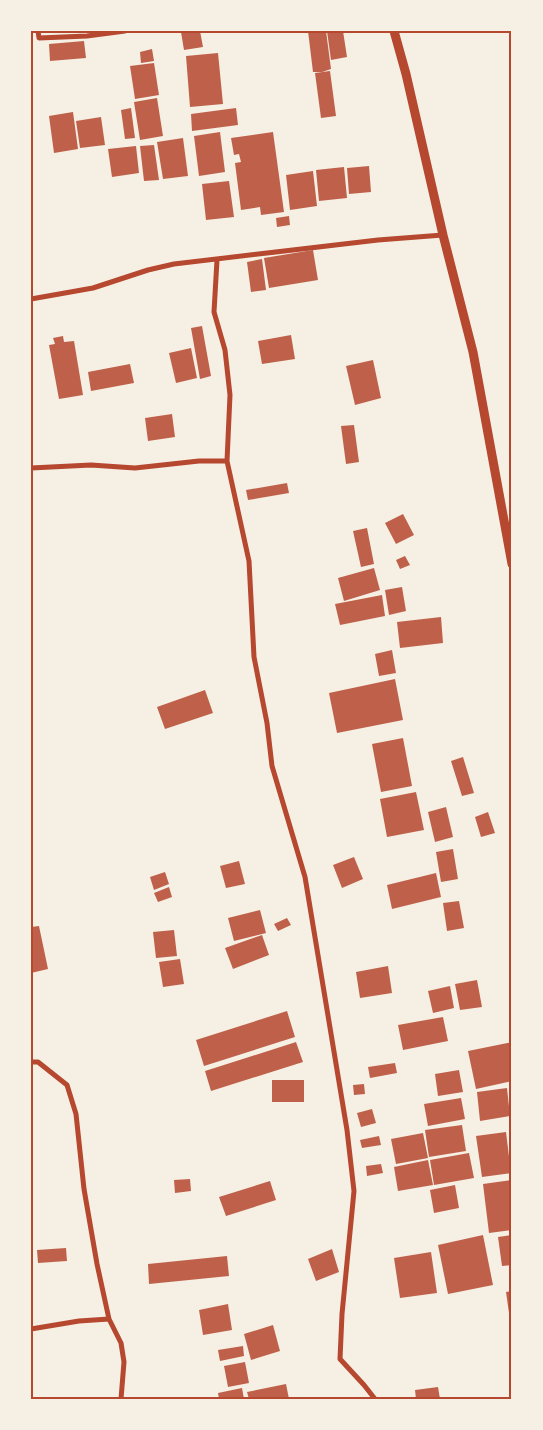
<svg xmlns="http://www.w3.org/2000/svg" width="543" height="1430" font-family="'Space Grotesk',sans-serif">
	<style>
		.building { fill: #bf614a }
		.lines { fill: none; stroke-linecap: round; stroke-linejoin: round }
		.minor { stroke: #b5482f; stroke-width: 5 }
		.tertiary { stroke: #b5482f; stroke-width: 9 }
		.neatline { fill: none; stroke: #b5482f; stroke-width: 2 }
	</style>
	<rect width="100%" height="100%" fill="#f6efe4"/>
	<path class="building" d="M200,31L203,47L184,50L181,32Z
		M308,31H326L331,69L322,72H313Z
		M327,31H343L347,57L331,60Z
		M84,41L86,58L50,61L49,44Z
		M152,49L154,61L141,63L140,52Z
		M218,53L223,104L190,107L186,56Z
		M154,63L159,95L135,99L130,66Z
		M330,71L336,116L321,118L315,73Z
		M157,98L163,136L140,140L134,102Z
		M131,108L135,138L125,139L121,110Z
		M236,108L238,125L192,131L191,114Z
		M73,112L78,149L54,153L49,116Z
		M101,117L105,145L80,148L76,121Z
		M220,132L225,172L199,176L194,136Z
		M273,132L284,212L261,215L260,207L241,210L235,163L241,162L239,154L234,155L231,138Z
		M183,138L188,176L163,179L157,142Z
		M154,145L159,180L144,181L140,146Z
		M136,146L139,173L112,177L108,149Z
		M369,166L371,192L349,194L347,168Z
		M344,167L347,198L319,201L316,170Z
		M313,171L317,206L290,210L286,175Z
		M229,181L234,217L206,220L202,184Z
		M289,216L290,225L277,227L276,218Z
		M313,250L318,280L269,288L264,258Z
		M262,259L266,290L251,292L247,262Z
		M202,326L211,376L200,379L191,328Z
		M291,335L295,359L262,364L258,341Z
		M63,336L64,342L74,341L83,395L59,399L49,345L55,344L53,338Z
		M191,348L197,378L176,383L169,353Z
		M373,360L381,398L355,405L346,366Z
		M130,364L134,383L91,391L88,372Z
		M172,414L175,437L148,441L145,418Z
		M354,425L359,462L346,464L341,426Z
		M287,483L289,493L248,500L246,490Z
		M403,514L414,535L396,544L385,523Z
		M367,528L374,564L361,567L353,531Z
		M405,556L410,565L400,569L396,560Z
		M374,568L380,590L344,601L338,578Z
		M402,587L406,611L389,615L385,590Z
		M382,595L385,616L340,625L335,604Z
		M441,617L443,643L400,648L397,622Z
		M392,650L396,673L379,676L375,654Z
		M395,679L403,720L337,733L329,693Z
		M205,690L213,713L165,729L157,707Z
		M403,738L412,786L381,792L372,744Z
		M463,757L474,793L462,796L451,761Z
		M416,792L424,830L387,837L380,799Z
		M446,807L453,837L435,842L428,812Z
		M488,812L495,833L481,837L475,817Z
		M453,849L458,879L441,882L436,852Z
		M354,857L363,879L342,888L333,865Z
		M239,861L245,884L226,888L220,866Z
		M165,872L169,884L154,890L150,877Z
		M436,873L441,897L392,909L387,885Z
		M169,887L172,897L158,902L154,893Z
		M459,901L464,928L447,931L443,903Z
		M260,910L266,933L234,941L228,918Z
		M287,918L291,925L278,931L274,924Z
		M39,926L48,969L31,973V927Z
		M174,930L177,956L156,958L153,932Z
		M262,935L269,955L233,969L225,948Z
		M180,959L184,984L163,987L159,962Z
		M388,966L392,993L360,998L356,972Z
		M477,980L482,1007L460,1010L455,984Z
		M450,986L454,1008L433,1013L428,991Z
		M287,1011L295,1037L204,1066L196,1040Z
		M443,1017L448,1041L403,1050L398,1025Z
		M296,1042L303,1062L211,1091L205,1071Z
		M512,1042V1081L476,1089L468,1051Z
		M395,1063L397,1073L370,1078L368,1067Z
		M459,1070L463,1092L438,1096L435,1074Z
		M272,1080H304V1102H272Z
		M364,1084L365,1094L354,1095L353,1085Z
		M507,1088L510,1116L480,1121L477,1092Z
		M461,1098L465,1119L428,1126L424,1104Z
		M372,1109L376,1123L361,1127L357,1113Z
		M462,1125L466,1151L429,1157L425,1130Z
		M506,1132L511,1173L482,1177L476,1136Z
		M423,1133L428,1158L396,1164L391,1139Z
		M379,1136L381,1145L362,1148L360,1140Z
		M469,1153L474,1178L434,1185L430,1160Z
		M428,1160L433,1185L398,1191L394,1167Z
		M381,1164L383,1173L367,1176L366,1166Z
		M190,1179L191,1191L175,1193L174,1180Z
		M512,1180V1230L489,1233L483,1184Z
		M270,1181L276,1200L226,1216L219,1197Z
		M455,1185L459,1208L434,1213L430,1190Z
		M483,1235L493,1285L448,1294L438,1245Z
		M512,1235V1265L502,1266L498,1237Z
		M66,1248L67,1261L38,1263L37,1250Z
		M332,1249L339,1272L316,1281L308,1259Z
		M431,1252L437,1293L400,1298L394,1258Z
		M227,1256L229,1276L149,1284L148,1264Z
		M512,1291V1327H511L506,1292Z
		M228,1304L232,1330L203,1335L199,1310Z
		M273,1325L280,1351L251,1360L244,1334Z
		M243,1346L244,1356L220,1361L218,1350Z
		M245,1362L249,1383L228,1387L224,1366Z
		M286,1384L289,1399H249L247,1392Z
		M438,1387L440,1399H416L415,1390Z
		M242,1388L244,1399H219L218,1393Z"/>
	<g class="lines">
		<path class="minor" d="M38,31L39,38L87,36L125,31
			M217,260L214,312L225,350L230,395L227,461L249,561L254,657L267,723L272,766L305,877L347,1130L354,1191L342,1314L340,1359L364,1385L375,1399
			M31,299L93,288L148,270L174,264L378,240L443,235
			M31,468L91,465L135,468L199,461H227
			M31,1062H38L67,1085L76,1114L84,1189L97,1264L109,1319L121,1343L124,1362L121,1399
			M31,1329L79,1321L109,1319"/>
		<path class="tertiary" d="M394,31L406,74L443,235L473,352L512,564"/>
	</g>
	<rect width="543" height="1430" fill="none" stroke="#f6efe4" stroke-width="65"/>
	<rect x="32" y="32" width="478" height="1366" class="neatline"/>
</svg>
